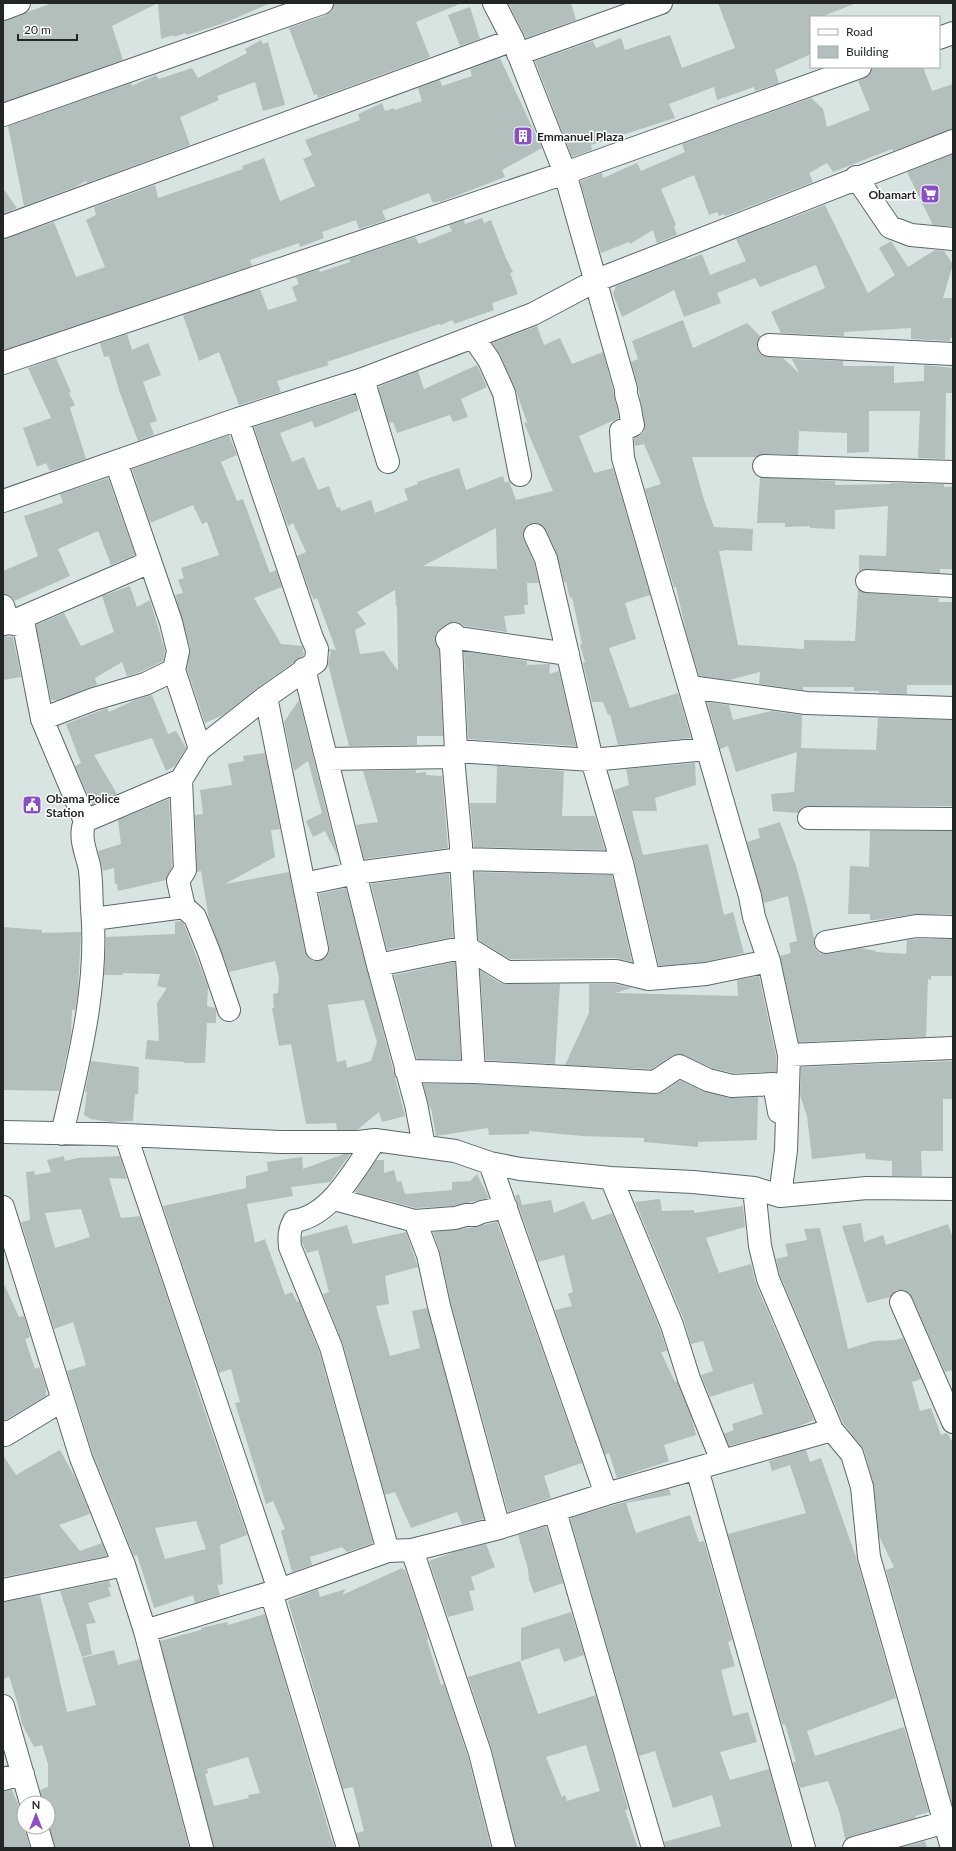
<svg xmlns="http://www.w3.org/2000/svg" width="956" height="1851" font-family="Lato,sans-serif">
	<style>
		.building { fill: #b2bfbd; fill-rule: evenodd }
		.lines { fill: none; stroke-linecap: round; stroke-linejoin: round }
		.minor-casing { stroke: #5c6865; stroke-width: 24 }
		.minor { stroke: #fff; stroke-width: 22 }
		.labels { text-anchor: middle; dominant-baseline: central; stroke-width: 3; stroke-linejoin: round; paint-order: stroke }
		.poi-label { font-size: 12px; font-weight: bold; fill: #222726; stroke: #fff; text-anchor: start }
	</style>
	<rect width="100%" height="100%" fill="#d7e4e1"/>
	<path class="building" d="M52,3H271L224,23L200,31L186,35V33L173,37V35L161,39L158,3L112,26L123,60L3,102V21Z
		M334,3H462L416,22L430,57L318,98L317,94L314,95L289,28L326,15L332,11Z
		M508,3H571L576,20L526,38Z
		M718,3L854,4L821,17H811V54L775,70L779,83L755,91L754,87L717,100L714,87L669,104L675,118L591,145L592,150L572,157L535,61L593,41L596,48L621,38L625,50L670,35L682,68L735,48Z
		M470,7L480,39L460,46L448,15Z
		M261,40L263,44L268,42L285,105L263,111L255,82L217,96L219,100L180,117L190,145L87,183L86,181L75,187L24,206L8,126L131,83L132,86L156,75L159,79L192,68L198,78L247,53L245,49Z
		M500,58L542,148L502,170L505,177L440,202V201L433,203L429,193L382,211L386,220L359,229L356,220L322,232L324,238L300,247L299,243L250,260L252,266L3,350V239L54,222L76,277L105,267L86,220L96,215L94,207L155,185L158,198L243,169L242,166L264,158L280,201L315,186L303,159L312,155L305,140L360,120L358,114L382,103L385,111L394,108V110L422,101L418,88L440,80L442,86L472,76L470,69Z
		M872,67H923L932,91L953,84V129L893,151L892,149L833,172L827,163L809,173L813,182L725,216L724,214L719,216L717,212L709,215L694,175L661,189L676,225L674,226L677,235L657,243L653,230L630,244L629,242L601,253L580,181L602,173L603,178L637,163L641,171L685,152L682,144L811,98L823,109L827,127L870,110L858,81L869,75Z
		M953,154V226L933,225L907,172Z
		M3,188L17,208L3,214Z
		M825,205L868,293L895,275L879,248L891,241L908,267L935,250L944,251L953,264L943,298H953V338H950V341L911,339V328L844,332V336L781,333L771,312L825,288L816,265L760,287L755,278L717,293L721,303L684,317L674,290L622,317L613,294L616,286L687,258V260L702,254L710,275L746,261L736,239Z
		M482,218L484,223L491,220L505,256L513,272L510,273L518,294L492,303L494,310L454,324L453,320L441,325L439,324L327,362L329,365L277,381L281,392L239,405L219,352L199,361L183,315L260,289L268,310L297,301L292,287L299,284L296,277L319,269L320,272L350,262L349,259L415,237L419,244L452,231L449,225L464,220L465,224Z
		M683,320L693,348L747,323L760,336L757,345L758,350L762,355L768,357L783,358L799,373L792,359L843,361V366H894V383L924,381V365L953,368V393H946L945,459L918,458L920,411H869V452L847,453V433L799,431L798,455L764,454L756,457H692L704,500L714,527L753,529L752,551L724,550V551H719L738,645L804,649V640L855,641L858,589L866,593L939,598L938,602H953V685H907V694L879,693V691H854V687H803V690L759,684L760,672L729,680L699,676L686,631L676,587H674L645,489L661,484L644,444L635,446L634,438L643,433L645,427L638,386L631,362L638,359L632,341Z
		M537,326L544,345L560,338L572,364L603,352L613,390L619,418L579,436L594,473L613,468L650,595L625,603L636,639L609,648L630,708L678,693L691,738L618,745L610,714L608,715L603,702H592L583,663L585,662L580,645L582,644L572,597L570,598L566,582H564L557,554L546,530L542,525L536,523L529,524L525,528L523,533L524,540L534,563L539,583H527L528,605H524L525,614L504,616L507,632L464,626L458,622H452L440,629L436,634L435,640L439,650L443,736H417V745L349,746L328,664L331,651L329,652V649L336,650L317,598L314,600L310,592L297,556L306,552L293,523L288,526L286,521L254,427L355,395L359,410L315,428L312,421L280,433L292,462L304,457L318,490L329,486L337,508L340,507L341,511L371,500L375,513L408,500L404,489L418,484L417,482L459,468L466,490L503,476L505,483L509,481L516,500L553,491L524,423L527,422L515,388L500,355L492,343ZM496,528L497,569L423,566ZM395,590L396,606H397L398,671L384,651L360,654L355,630L366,624L357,612Z
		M127,334L132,350L148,343L161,375L143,382L157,421L150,423L154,435L138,441L120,393L109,356L104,357L100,343Z
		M56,358L71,392L69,393L75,405L70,408L86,459L50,471L46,463L37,467L23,428L51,418L28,368Z
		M477,365L487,387L461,399L468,417L453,422L450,415L397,433L393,422L389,423L378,387L418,371L424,389Z
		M229,435L237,455L221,462L237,501L243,499L270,573L276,570L282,587L254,598L281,644L302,646L304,655L259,687L223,715L205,723L187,669L190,648L175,595L183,593L178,580L184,578L181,568L219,555L207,522L202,524L193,505L150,523L132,469Z
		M760,477L835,481V485L891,484V483L944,484V487H953V569H940V573L868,569L859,572V555L886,556L888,506L835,510V529L810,528V526L785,527V523H757Z
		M108,478L135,555L111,565L98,531L58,549L70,576L14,601L11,596L3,594V571L38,556L24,516L63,503L60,494Z
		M130,586L137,607L150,600L165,651L163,661L140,672L127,676L122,662L95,678L97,685L57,700H51L36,625L64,613L81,646L114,632L102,596Z
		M3,636L13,637L21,677L3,680Z
		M464,651L527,661V665L550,664L549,674L559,671L576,746L468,739Z
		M152,695L168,734L176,731L186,748L175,766L166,771L152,738L94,755L117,794L92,805L75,766L81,763L66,724L107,708L109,712L135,700Z
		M299,700L338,857L325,831L313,837L306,821L322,813L308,761L294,771L284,722Z
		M707,702L729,705L733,720L771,711L802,715L801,748L876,750L878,718L953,720V806H809L803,807L798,813L773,811L771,794L794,792L797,752L736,772L728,746L720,749Z
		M265,753L280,829L271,830L275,857L225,884L289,872L305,951L308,958L313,961H319L326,958L329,953V947L319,894L346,888L405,1116L382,1122L379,1112L357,1130H337L336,1123L306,1124L291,1044L279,1046L272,1008H274L273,994L278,993L279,978L275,961L229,972L209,919L201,871L197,872L195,815L203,814L200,790L232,785L228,764L244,761L243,756ZM364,1000L377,1042L371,1061L347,1068L346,1060L337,1062L328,1005Z
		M695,763L696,785L655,798L657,811H632L643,855L708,844L724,915L733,912L744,953L704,962L659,966L634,860L614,790L629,785L626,769Z
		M497,766L564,771L562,816H595L605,850L474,847L470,803H496Z
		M416,770V773L426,772V775L442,776L448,848L364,859L356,825L378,822L363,771Z
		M169,799L172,867L166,880L118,891L117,884H115L114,868L103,871L98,851L121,844L118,820Z
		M780,822L796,866L807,906L814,938V945L816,950L821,954H828L861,948L876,951L875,952L906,954L907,940L917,939H953V976H931V980L928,979L926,1037L799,1042L780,956L791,953L789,943L797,941L788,896L764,903L747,842L760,838L758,829Z
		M870,831H953V914H914L876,920H870V914H848L850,866L869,867Z
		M474,872L612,875L632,962L616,958L510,959L478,940Z
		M449,873L453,937L387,950L371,884Z
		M181,921L184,924L208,987L207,1006L215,1008L216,1011V1023H207L205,1063H184V1062L145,1059L147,1040L159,1041L157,1003L167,988L157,986L160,974L123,973V975H104L106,937L175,934V922Z
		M3,927L42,930V933L81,932L78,992L75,1010H72L71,1035L59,1091L3,1090Z
		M455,962L461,1059H417L394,975Z
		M480,970L500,983L507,984H560L555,1064L486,1060Z
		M759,976L776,1056V1072L733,1073L712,1068L679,1054L672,1056L652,1069L565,1065L589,1013V984H615L632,988L615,993L738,996L737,980Z
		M91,1061L139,1067L138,1094H135L133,1121L110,1122L91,1119L84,1115L87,1092H85Z
		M953,1061V1099H943V1151H921L922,1176H892V1161L866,1159L865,1153L812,1159L807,1116L800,1095L801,1067Z
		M680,1080L703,1091L729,1098L758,1097L757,1140L698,1142V1147L644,1142V1138L582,1136L529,1131V1134L489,1135L488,1128L436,1136L431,1108L430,1109L423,1084H474L654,1094L662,1092Z
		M350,1154L330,1182L291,1187L293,1196L247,1204L255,1243L265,1239L285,1295L292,1292L297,1302L299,1301L319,1351L373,1543L347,1552L342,1547L310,1557L312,1565L292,1572L281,1531L285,1529L273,1501L266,1504L235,1403L240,1402L231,1369L219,1373L163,1206L246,1188V1176L268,1171L267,1162L302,1157L303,1169L344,1154Z
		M64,1156L65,1161L77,1158L120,1156L127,1179L109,1178L121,1218L140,1216L195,1380H194L247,1535L220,1545L223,1584L218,1585L217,1583L220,1595L195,1603L193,1595L154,1608L137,1555L134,1556L93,1454L67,1371L86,1365L73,1322L54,1329L21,1222L30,1220L26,1172L34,1171L35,1175L51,1172L47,1160ZM81,1209L90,1237L55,1248L45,1213ZM196,1521L206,1549L165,1559L155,1528Z
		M376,1160H384V1173L394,1170L397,1182L401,1181L405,1194L452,1190V1182L470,1181L477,1174L489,1198L453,1206L416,1208L355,1192Z
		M519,1194L522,1205L551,1200L554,1213L584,1201L592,1220L612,1213L660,1329L667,1351L661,1352L675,1382L677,1381L691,1416L696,1435L664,1445L669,1461L617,1478L609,1453L605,1455L555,1310L572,1306L568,1294L573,1292L564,1255L538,1262L515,1196Z
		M660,1199L662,1211L694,1210V1213L743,1206L745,1227L706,1238L719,1273L751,1264L756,1284L814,1420L797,1427L729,1446L724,1434L734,1430L732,1424L763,1414L753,1383L710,1397L701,1375L713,1371L703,1341L691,1344L684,1320L635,1202Z
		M497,1222L582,1463L544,1476L551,1498L508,1512L451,1303L440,1252L433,1232L475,1227Z
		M861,1223L864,1242L883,1235L886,1245L948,1224L953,1238V1370L945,1372L912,1297L909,1292L903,1290H896L890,1297L867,1303L842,1226Z
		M347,1225L353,1244L406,1232L418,1267L385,1276L389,1304L376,1306L390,1356L420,1348L412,1311L427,1308L484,1519L462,1524L457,1512L411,1528L395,1492L385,1495L343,1344L323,1294L329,1292L318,1250L307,1253L302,1242V1237Z
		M820,1228L848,1349L874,1341L895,1340L903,1338L921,1379L912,1382L920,1411L931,1408L941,1435L947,1433L953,1443L952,1804L886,1570L894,1567L879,1536L874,1486L864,1450L843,1423L780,1275L776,1259L788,1256L785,1244L807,1240L804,1229Z
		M3,1282L19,1317L24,1316L30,1337L25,1339L35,1369L39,1367L46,1387V1396L5,1420H3Z
		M60,1450L76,1479L90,1514L59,1525L80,1551L102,1543L107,1556L3,1577V1455L16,1475Z
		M806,1450L810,1462L821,1458L856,1557L896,1698L807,1731L815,1756L904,1727L929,1812L915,1816L916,1818L851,1836L845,1839L840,1814L828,1781L800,1788L793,1762H796L785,1724L783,1725L781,1720L728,1534L806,1513L790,1465L772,1471L769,1461Z
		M669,1489L671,1495L626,1503L636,1533L690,1515L699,1542L704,1541L732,1640L728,1642L735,1666L721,1670L733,1716L748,1712L757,1742L720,1752L730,1780L769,1769L791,1848H665L664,1842L721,1826L712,1795L673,1808L655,1751L639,1756L570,1518Z
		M546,1526L563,1583L534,1593L529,1580L528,1569L518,1535Z
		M486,1544L495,1567L471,1577L475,1590L469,1591L474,1610L448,1617L429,1561L454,1552Z
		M402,1568L404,1570L405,1569L425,1628L428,1639L427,1640L441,1685L444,1684L468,1757L491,1848H360L356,1833L364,1831L353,1787L343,1789L288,1601L318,1589L320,1597L346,1589L342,1595Z
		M109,1581L111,1587H108L111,1596L88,1603L96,1623L86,1624L92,1654L82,1657L60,1591Z
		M40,1595L67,1712L96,1705L82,1658L114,1650L118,1665L140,1659L189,1848H55L48,1822V1803H43L40,1790L48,1787V1764L42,1745L34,1747L22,1724L18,1705L9,1676L3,1680V1602Z
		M571,1612L584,1655L564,1662L559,1648L521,1661V1628Z
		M265,1614L331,1838L335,1848H214L160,1641L201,1630V1628L227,1622L228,1625ZM248,1757L260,1793L248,1795L249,1798L214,1806L205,1774L208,1773L207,1769Z
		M520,1661L538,1714L596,1695L628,1809L625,1810L638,1848H516L492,1750L468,1677ZM586,1745L600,1791L567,1801L565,1795L562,1797L546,1757Z
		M12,1790L19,1807L24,1813V1827L30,1848H3V1791Z
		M925,1841L927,1848H900Z"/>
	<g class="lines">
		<g class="minor-casing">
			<path id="minor" d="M494,3L513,40L565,173L626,389C625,396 628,399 629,405C631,412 631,418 633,425L621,431L623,458L750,896L754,917L769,961L789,1055L786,1150L780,1196
				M3,9L19,3
				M939,38L953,33
				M518,54L661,3
				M3,115L322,3
				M856,177L890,227L911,235L953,239
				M3,227L513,40
				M473,337L489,360L504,393L520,475
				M769,345L953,354
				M3,363L565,173L860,67
				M363,379L388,462
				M764,466L953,472
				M3,501L238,419L363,379L533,314L597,280L953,141
				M535,535L546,559L592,760L622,863L649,979
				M867,581L953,586
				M3,606L9,623L24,626L42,719L85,821C79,836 85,850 89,865C92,879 91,894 92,908C99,984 79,1060 62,1134
				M4,624L9,623L150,562
				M304,669L378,965L416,1104L424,1146
				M174,670L200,749
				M690,687L806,703L953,708
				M266,697L317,949
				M42,719L94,699L145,684L174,670L178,651L171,622L116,462
				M456,751L451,646L447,639L454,634L458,638L568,654
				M453,757L461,845V859L474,1072
				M327,759L453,757L456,751L592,760L707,749
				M809,818L953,819
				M85,821L181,780L200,749L266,697L316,662L317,649L312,638L238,419
				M304,884L356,873L461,859L622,863
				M184,907L195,917L209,952L229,1010
				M93,919L184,907L178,881L185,870L181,780
				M826,942L916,926L953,927
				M378,965L466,947L507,972L616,971L649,979L706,974L769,961
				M789,1055L953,1048
				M406,1071L474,1072L655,1082L679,1066L708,1080L732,1086L774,1084L779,1112
				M3,1132L104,1134L280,1142H358L375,1140L455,1151L490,1163L520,1169L611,1178L693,1182L754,1188L780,1196L867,1188L953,1189
				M126,1136L279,1590
				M375,1140C355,1169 331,1216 294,1221C289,1230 289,1237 290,1247L331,1347L388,1551
				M490,1163L606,1494
				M611,1178L672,1325L689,1379L722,1461
				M754,1188L760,1246L768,1279L832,1430L852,1454L862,1487L869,1557L952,1848
				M334,1199L415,1221L428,1255L439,1306L499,1528
				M3,1207L81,1458L124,1565L145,1631L202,1848
				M415,1221L455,1218L466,1215H475L482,1212L506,1207
				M901,1302L953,1422
				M3,1432L5,1435L63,1400
				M697,1469L804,1848
				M555,1511L653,1848
				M412,1550L480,1753L504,1848
				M3,1590L124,1565
				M271,1592L348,1848
				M145,1631L279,1590L388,1551L412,1550L499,1528L606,1494L832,1430
				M3,1706L31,1803
				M3,1779L23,1774
				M37,1827L43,1848
				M854,1848L953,1820"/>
		</g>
		<use href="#minor" class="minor"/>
	</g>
	<defs>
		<g id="building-square" transform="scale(1)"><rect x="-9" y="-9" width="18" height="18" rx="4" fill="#8b4fc5" stroke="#fff"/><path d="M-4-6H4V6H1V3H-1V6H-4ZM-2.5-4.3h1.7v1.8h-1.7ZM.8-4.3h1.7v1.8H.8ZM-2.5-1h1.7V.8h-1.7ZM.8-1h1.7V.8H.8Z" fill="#fff"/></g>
		<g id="supermarket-square" transform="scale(1)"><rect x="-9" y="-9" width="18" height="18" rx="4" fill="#8b4fc5" stroke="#fff"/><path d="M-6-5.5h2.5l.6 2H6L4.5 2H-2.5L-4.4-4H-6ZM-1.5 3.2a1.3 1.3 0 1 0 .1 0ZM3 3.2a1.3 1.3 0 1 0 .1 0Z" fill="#fff"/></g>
		<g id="civic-square" transform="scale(1)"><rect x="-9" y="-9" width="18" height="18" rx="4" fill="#8b4fc5" stroke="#fff"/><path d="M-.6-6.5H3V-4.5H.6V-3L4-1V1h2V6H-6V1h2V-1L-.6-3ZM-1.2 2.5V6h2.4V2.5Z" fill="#fff"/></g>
	</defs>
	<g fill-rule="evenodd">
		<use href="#building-square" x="523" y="136"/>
		<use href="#supermarket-square" x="930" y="194"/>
		<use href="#civic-square" x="32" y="805"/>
	</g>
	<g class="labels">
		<g class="poi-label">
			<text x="537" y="136">Emmanuel Plaza</text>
			<text x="916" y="194" text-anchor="end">Obamart</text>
			<text x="46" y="798">Obama Police<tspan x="46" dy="14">Station</tspan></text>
		</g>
	</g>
	<rect width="956" height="1851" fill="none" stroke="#222726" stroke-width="8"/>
	<rect x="810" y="16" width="130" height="52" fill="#ffffff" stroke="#a7a9a8"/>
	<rect x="818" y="29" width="20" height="6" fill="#ffffff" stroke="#a7a9a8"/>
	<text x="846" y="36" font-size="12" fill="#222726">Road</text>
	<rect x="818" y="46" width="20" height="12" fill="#b2bfbd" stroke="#a7a9a8"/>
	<text x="846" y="56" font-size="12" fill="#222726">Building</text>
	<g transform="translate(36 1815)"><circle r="19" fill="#ffffff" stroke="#a7a9a8"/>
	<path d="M0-3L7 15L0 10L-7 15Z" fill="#8b4fc5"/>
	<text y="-6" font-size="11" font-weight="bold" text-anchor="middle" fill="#222726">N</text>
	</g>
	<path d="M18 34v6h59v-6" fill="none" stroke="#222726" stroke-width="2"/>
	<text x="24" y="34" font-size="12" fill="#222726" stroke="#ffffff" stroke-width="3" paint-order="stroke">20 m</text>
</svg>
